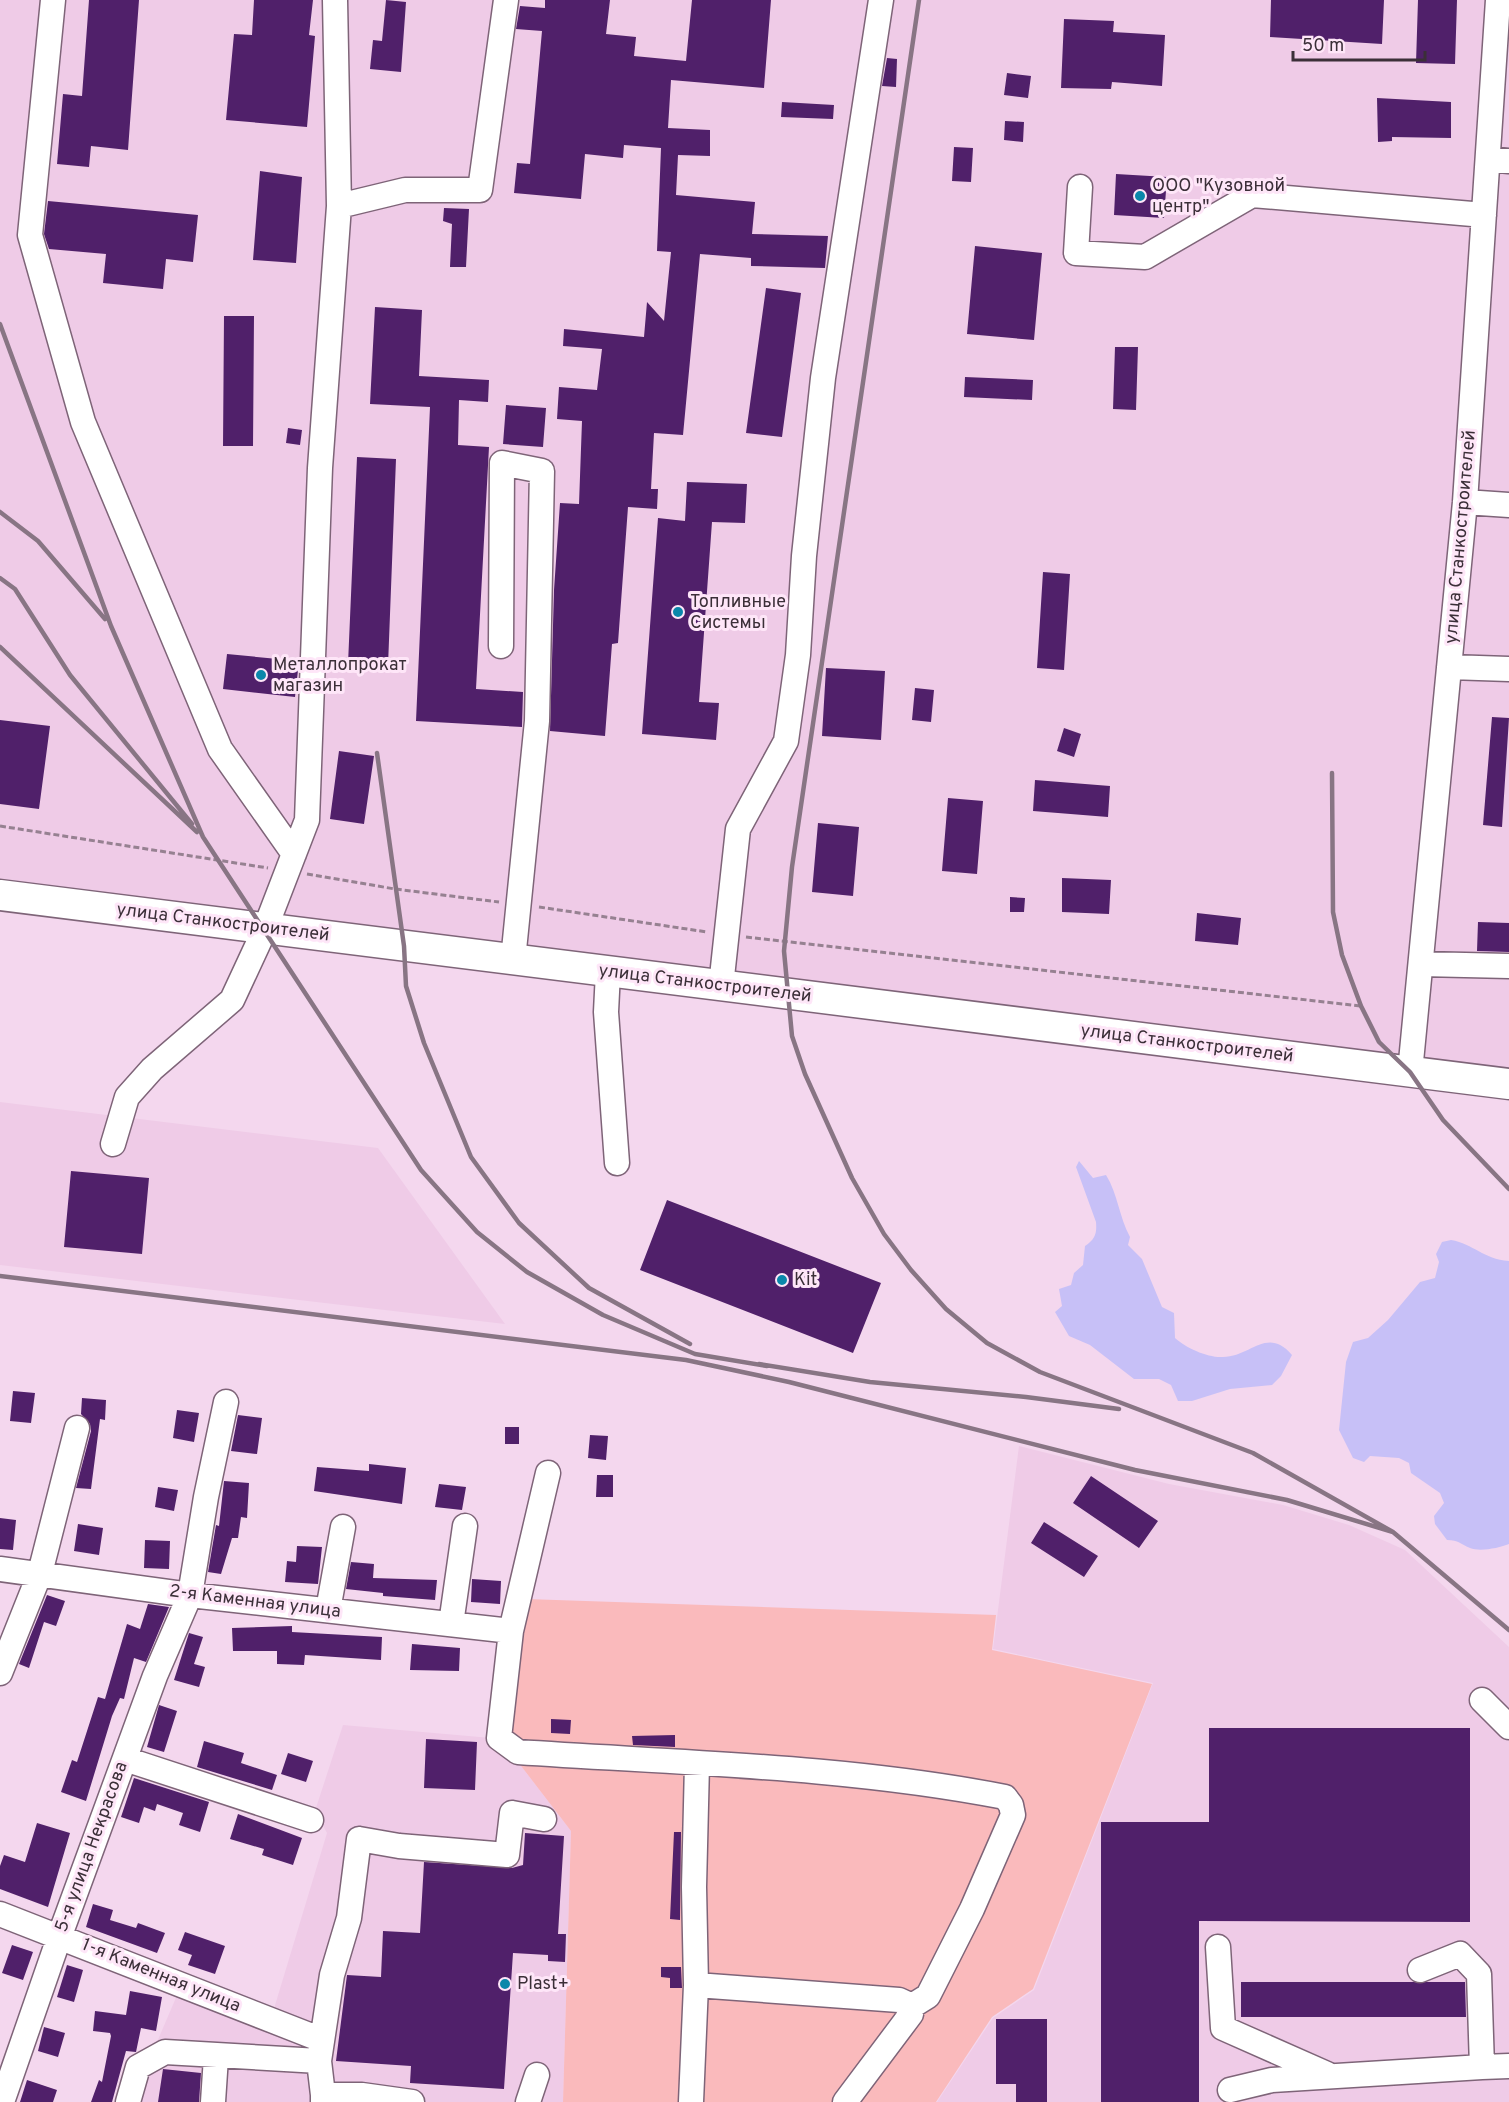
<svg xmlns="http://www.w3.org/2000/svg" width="1509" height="2102" font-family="Overpass,sans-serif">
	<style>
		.built { fill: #efcbe7 }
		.green { fill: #fababc }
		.water { fill: #c7c0f7 }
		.building { fill: #50206a }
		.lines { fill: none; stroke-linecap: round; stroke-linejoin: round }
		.minor-casing { stroke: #7e6478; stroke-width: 27 }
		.major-casing { stroke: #7e6478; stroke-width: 33 }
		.path { stroke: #968191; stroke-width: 3; stroke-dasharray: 6 3; stroke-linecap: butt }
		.minor { stroke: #fff; stroke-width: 24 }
		.major { stroke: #fff; stroke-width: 30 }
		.rail { stroke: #887584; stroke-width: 4.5 }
		.poi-dot { fill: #0a87aa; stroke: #fee6f8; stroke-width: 2 }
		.labels { text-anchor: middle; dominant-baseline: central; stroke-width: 6; stroke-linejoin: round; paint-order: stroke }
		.poi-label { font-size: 18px; fill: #3b2f38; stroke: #fee6f8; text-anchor: start }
		.street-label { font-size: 18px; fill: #3b2f38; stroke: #fee6f8 }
	</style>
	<rect width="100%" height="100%" fill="#f4d7ee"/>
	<path class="built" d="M0,0H1509V1071L0,884Z
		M0,1102L378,1148L505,1324L0,1265Z
		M1019,1446L1169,1484L1283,1505L1349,1525L1405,1550L1509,1647V2102H937L993,2018L1034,1990L1153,1683L993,1649Z
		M343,1725L491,1738L505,1745L571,1831L563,2102H122L135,2059L157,2042L178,1993L273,2012L327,1833L315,1811Z"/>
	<path class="green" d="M526,1599L996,1615L992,1650L1152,1684L1033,1989L992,2017L936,2102H563L571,1831L505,1745Z"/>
	<path class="water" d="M1079,1161L1093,1178L1106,1175C1118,1194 1119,1217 1130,1237L1128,1245L1142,1259L1162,1307L1174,1313L1175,1338C1186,1348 1208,1358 1223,1357C1251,1357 1267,1326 1292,1355L1281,1376L1272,1385L1230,1389L1192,1401H1178L1171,1385L1159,1379H1134L1090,1345L1069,1336L1055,1312L1062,1306L1059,1289L1071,1285L1074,1273L1083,1265L1085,1246C1095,1239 1097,1234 1096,1222L1076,1167Z
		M1451,1240C1474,1244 1483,1259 1509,1261V1544C1499,1548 1480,1552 1470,1548C1460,1544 1459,1540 1447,1540L1435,1524L1434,1516L1444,1503L1440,1493L1411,1473L1409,1463L1399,1458L1370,1456L1364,1462L1353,1458L1339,1430L1346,1362L1353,1342L1368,1338L1388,1320L1420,1282L1435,1278L1439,1262L1436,1254L1442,1242Z"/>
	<path class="building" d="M89,0H139L128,150L91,146L89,167L57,164L63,94L82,96Z
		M254,0H313L309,35L315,36L307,127L226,120L234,34L252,35Z
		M386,0L406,2L401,72L370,69L373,40L382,41Z
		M545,0H610L606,34L636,37L634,56L686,61L692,0H771L764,88L671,80L668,128L710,130V156L678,155L676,195L755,202L752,234L828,236L825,268L751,266V258L700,254L683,435L654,433L651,489H658L657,509L628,507L618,643L612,644L605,736L550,731L554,590L560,503L579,504L582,421L557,419L559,387L597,390L602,349L563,346L564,329L644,337L647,302L664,321L671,252L657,251L661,148L624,145L623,158L585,154L581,199L514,193L517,163L530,164L542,31L516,29L520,6L545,8Z
		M1271,0H1384L1382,44L1270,37Z
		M1418,0H1457L1455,64L1416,63Z
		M1064,19L1114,21L1113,32L1165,35L1162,86L1112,82L1111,89L1061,88Z
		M887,58L897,59L896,87L882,86Z
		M1007,73L1031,76L1028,98L1004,95Z
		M1377,98L1451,102V138L1392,137V141L1378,142Z
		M782,102L834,105L833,119L781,117Z
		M1005,121L1024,122L1023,142L1004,140Z
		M954,147L973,148L971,182L952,181Z
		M260,171L302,177L296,263L253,260Z
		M1116,174L1167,177L1164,218L1114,215Z
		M48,201L198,215L193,262L166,259L163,289L103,283L106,254L49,249L44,234Z
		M444,208L469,209L466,267H450L452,224L443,221Z
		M975,246L1042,253L1034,340L967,334Z
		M766,288L801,293L782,437L746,433Z
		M375,307L422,310L419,376L489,380L488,402L459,400L458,445L489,447L476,689L523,692L522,727L416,721L430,407L370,404Z
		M224,316H254L253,446H223Z
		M1115,347H1138L1136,410L1113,409Z
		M965,377L1033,380L1032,400L964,397Z
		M506,405L546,408L543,447L503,444Z
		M288,428L302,430L300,445L286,443Z
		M357,457L396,459L388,666L348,664Z
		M687,482L747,484L745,523L712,522L699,702L719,703L716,740L642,734L658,518L685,521Z
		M1043,572L1070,574L1064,670L1037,668Z
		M227,654L299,661L295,697L223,689Z
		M826,668L885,671L881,740L822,736Z
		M915,688L934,690L931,722L912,720Z
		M1492,717L1509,718L1502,827L1483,825Z
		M0,720L50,726L39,809L0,804Z
		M1064,728L1081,734L1074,757L1057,751Z
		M339,751L374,756L364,824L330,819Z
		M1035,780L1110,786L1108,817L1033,811Z
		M948,798L983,801L977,874L942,871Z
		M818,823L859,827L853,896L812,892Z
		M1062,878L1111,880L1109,914L1062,912Z
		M1010,897L1025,898L1024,912H1010Z
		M1197,913L1241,918L1238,945L1195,941Z
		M1478,922L1509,923V952L1477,951Z
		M71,1171L149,1178L142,1254L64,1247Z
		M667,1200L881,1283L853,1353L640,1270Z
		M13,1391L35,1393L31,1423L10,1421Z
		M82,1398L106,1400L105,1420L100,1419L91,1489L76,1488L91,1431L90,1424L81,1414Z
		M177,1410L199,1413L194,1442L173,1438Z
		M238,1415L262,1418L257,1454L231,1451Z
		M505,1427H519V1444H505Z
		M590,1435L608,1436L606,1460L588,1458Z
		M369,1464L406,1468L402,1504L314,1491L317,1467L369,1471Z
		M597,1475H613V1497H596Z
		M1091,1476L1158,1521L1139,1548L1073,1503Z
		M224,1481L249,1483L247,1518L241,1517L238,1538H232L221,1574L208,1572L216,1525L219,1526Z
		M439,1484L466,1487L462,1510L435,1507Z
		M158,1487L178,1490L174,1511L155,1507Z
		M0,1518L16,1520L13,1550L0,1549Z
		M1044,1522L1098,1556L1084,1577L1031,1543Z
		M78,1524L103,1528L99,1555L74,1551Z
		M145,1540L170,1541L169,1569L144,1568Z
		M297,1546L322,1547L318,1584L285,1582L287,1561L296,1562Z
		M351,1562L374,1564L373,1578L437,1580L435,1600L383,1596V1593L346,1589Z
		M472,1579L501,1581L500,1604L471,1602Z
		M47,1595L65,1601L56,1626L44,1622L29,1668L19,1664Z
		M148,1604L169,1607L146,1662L134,1658L124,1699L120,1698L112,1716L86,1801L61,1792L72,1760L77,1762L98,1697L105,1699L127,1624L140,1629Z
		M292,1626V1632L382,1637L381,1660L305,1655L304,1665L277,1664V1651H233L232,1628Z
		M189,1633L203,1637L194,1664L205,1667L199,1687L174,1680Z
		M412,1644L460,1648L459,1671L410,1670Z
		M159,1705L177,1711L164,1752L147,1747Z
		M551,1719L571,1720L570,1734L551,1733Z
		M1209,1728H1470V1922L1199,1921V2102H1101V1822H1209Z
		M675,1735V1747L633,1745L632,1736Z
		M426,1739L477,1742L475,1790L424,1788Z
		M204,1741L244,1753L241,1763L277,1775L272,1790L197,1767Z
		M288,1753L313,1761L306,1782L281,1774Z
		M134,1778L209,1802L200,1832L179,1825L183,1813L157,1804L155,1811L144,1807L139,1823L121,1817Z
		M238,1814L302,1838L293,1865L262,1855L264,1849L230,1839Z
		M37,1823L70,1833L48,1907L0,1889V1866L4,1855L25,1862Z
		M674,1832H681L680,1920L670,1919Z
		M525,1833L564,1836L558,1934H566L565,1962L548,1961V1955L513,1953L504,2089L410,2083L411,2066L336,2061L347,1975L381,1977L383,1931L420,1933L424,1862L512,1868L523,1865Z
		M93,1904L113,1910L110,1920L136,1928L138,1923L165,1933L157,1953L86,1927Z
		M185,1932L225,1946L215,1974L188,1965L192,1955L178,1950Z
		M12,1945L33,1952L23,1980L2,1973Z
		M67,1965L83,1970L74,2002L57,1997Z
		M661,1967H681L682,1988H670V1978L661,1977Z
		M1241,1982H1465L1466,2017H1241Z
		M130,1991L162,1997L156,2031L141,2028L136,2052L126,2051L112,2102H91L99,2080L102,2082L111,2036L110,2033L93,2031L95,2011L126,2015Z
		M996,2019H1047V2102H1016V2084H996Z
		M44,2027L65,2033L58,2057L38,2051Z
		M163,2069L201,2073L199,2102H158Z
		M27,2080L57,2090L53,2102H20Z"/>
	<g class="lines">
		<g class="minor-casing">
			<path id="minor" d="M53,0L30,235L83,422L220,749L294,854
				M1488,159L1509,161
				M1080,187L1076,253L1145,257L1252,195L1484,215
				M339,206L405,190H480L506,0
				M1465,502L1509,505
				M501,646L502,463L542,471L537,721L513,960
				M1449,667L1509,669
				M1421,964L1509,966
				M608,972L606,1012L617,1163
				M721,986L738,829L786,741L798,655L804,556L823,378L881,0
				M1410,1072L1465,502L1498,0
				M113,1144L127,1097L152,1069L232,1000L265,929L307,820L320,468L339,206L335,0
				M548,1473L511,1631L499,1738L518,1752C680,1763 846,1766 1005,1797L1011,1805L1013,1815L972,1909L928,1996L912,2006L899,2000L696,1985L694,1887L697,1764
				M0,1569L190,1595L511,1631
				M328,1610L343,1527
				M451,1624L465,1526
				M0,1673L40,1573L77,1428
				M1482,1700L1509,1727
				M125,1759L311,1820
				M0,1914L322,2040
				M1218,1947L1223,2028L1327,2074
				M1420,1970L1460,1954L1479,1974L1482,2067L1509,2066
				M319,2061L332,1975L349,1918L359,1839L399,1846L507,1855L512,1813L544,1819
				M1230,2090L1272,2080L1482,2067
				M2,2102L60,1935L155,1676L190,1595L206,1497L226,1402
				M128,2102L138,2067L165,2052L319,2061L323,2095
				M213,2102L216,2057
				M323,2102V2095H362L412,2102
				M528,2102L537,2075
				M691,2102L696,1985
				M845,2102L911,2014L912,2006"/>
		</g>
		<g class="major-casing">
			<path id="major" d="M0,895L1509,1084"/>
		</g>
		<path class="path" d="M0,826L268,868
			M307,874L395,889L499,902
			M539,907L707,932
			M746,937L1361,1006"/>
		<use href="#minor" class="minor"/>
		<use href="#major" class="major"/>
		<path class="rail" d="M919,0L792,867L784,951L792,1036L805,1074L852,1178L884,1234L911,1270L946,1309L987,1343L1040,1372L1253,1453L1393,1532
			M0,324L111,626L203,837L421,1170L477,1232L527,1272L603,1315L695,1354L767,1366
			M0,512L38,541L105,619
			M0,578L15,589L70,675L192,824
			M0,647L197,832
			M377,753L404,946L406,986L424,1043L471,1157L519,1223L589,1288L690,1344
			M1332,773L1333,912L1342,955L1361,1006L1379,1042L1410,1072L1443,1120L1509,1189
			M0,1276L686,1360L789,1382L1135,1470L1287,1500L1393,1532L1509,1630
			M759,1364L870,1382L1026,1397L1119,1409"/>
	</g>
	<g class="poi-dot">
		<circle cx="1140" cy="196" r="6"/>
		<circle cx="678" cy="612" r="6"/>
		<circle cx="261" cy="675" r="6"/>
		<circle cx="782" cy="1280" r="6"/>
		<circle cx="505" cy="1984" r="6"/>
	</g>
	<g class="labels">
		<g class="poi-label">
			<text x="1152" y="186">ООО "Кузовной<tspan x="1152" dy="21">центр"</tspan></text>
			<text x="690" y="602">Топливные<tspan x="690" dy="21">Системы</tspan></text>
			<text x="273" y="665">Металлопрокат<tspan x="273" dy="21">магазин</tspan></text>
			<text x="794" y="1280">Kit</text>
			<text x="517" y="1984">Plast+</text>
		</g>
		<g class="street-label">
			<text transform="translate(1461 537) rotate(-85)">улица Станкостроителей</text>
			<text transform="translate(223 923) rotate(7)">улица Станкостроителей</text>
			<text transform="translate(705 984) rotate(7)">улица Станкостроителей</text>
			<text transform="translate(1187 1044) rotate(7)">улица Станкостроителей</text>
			<text transform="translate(255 1602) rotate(7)">2-я Каменная улица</text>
			<text transform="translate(92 1847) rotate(-70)">5-я улица Некрасова</text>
			<text transform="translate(161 1976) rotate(22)">1-я Каменная улица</text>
		</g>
	</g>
	<path d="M1293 51v9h132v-9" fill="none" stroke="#3b2f38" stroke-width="3"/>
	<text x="1302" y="51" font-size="18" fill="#3b2f38" stroke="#fee6f8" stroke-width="4.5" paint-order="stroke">50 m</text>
</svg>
